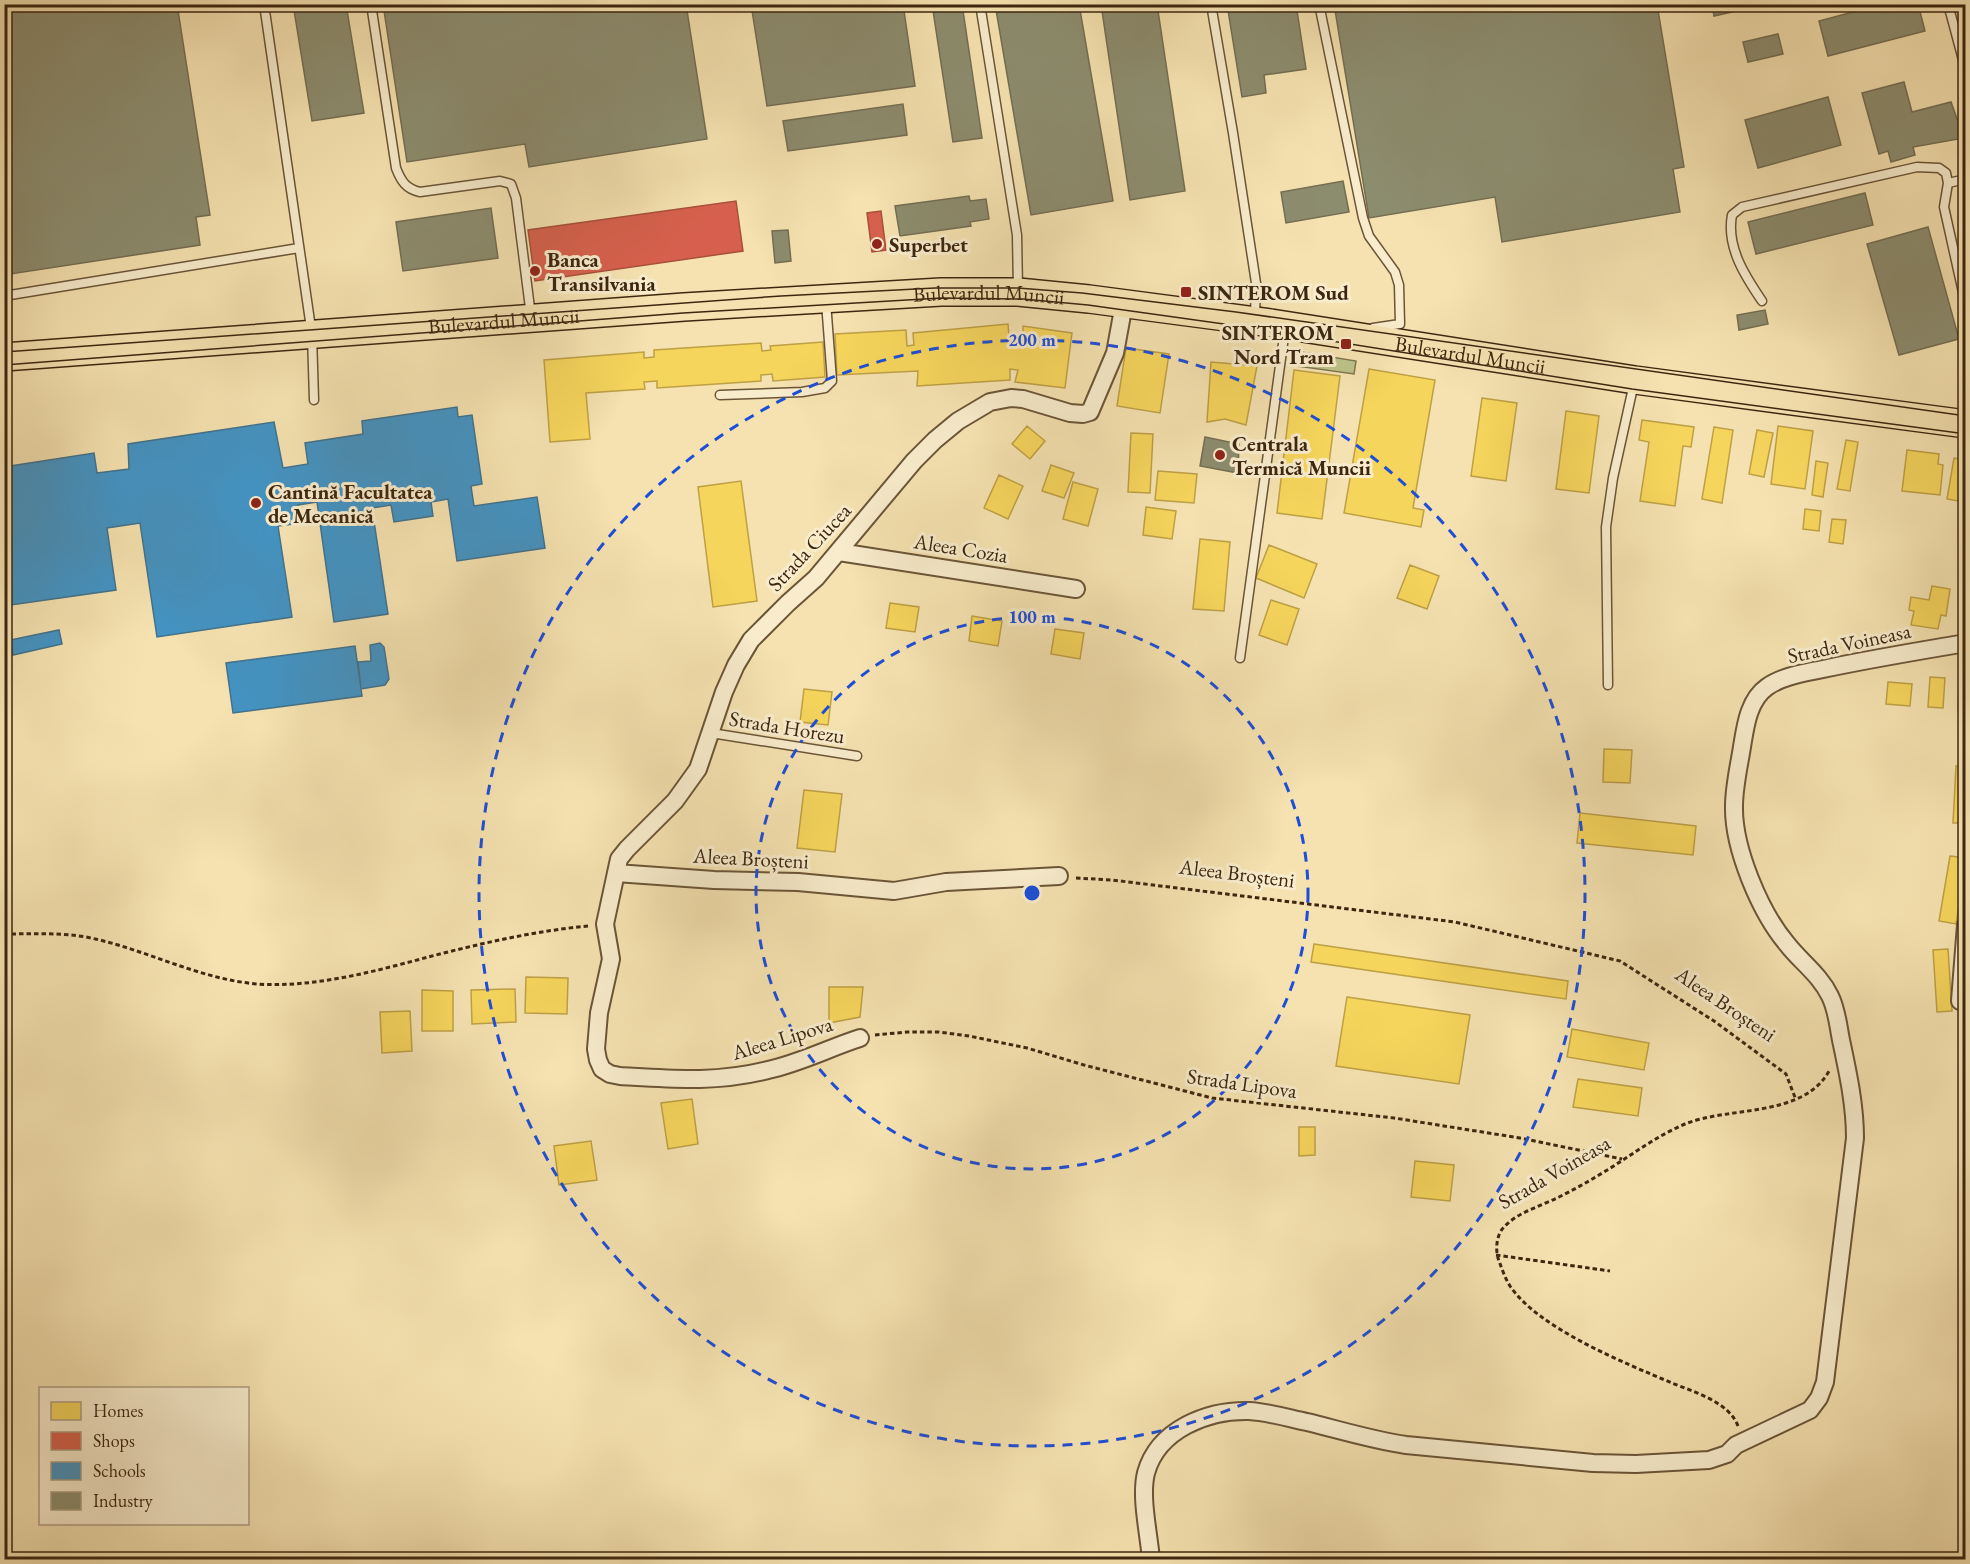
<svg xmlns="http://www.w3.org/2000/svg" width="1970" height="1564" font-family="'EB Garamond',serif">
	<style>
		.green { fill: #bdc38a; stroke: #7d744d; stroke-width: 1.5 }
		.homes { fill: #f6d55c; stroke: #bea045; stroke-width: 1.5 }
		.shops { fill: #d6604d; stroke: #a84f3b; stroke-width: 1.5 }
		.schools { fill: #4393c3; stroke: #41728d; stroke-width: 1.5 }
		.industry { fill: #8c8c6e; stroke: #746d52; stroke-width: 1.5 }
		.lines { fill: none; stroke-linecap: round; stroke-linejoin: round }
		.service-casing { stroke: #6b5538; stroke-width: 11 }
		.minor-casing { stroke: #6b5538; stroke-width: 20 }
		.primary-casing { stroke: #3d2610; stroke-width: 30 }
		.path { stroke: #3d2610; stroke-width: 3; stroke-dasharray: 4.5 3; stroke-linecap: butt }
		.service { stroke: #f8eccc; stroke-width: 8 }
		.minor { stroke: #f8eccc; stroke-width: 16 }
		.primary { stroke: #f5e2b0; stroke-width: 27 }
		.tram { stroke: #3d2610; stroke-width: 1.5 }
		.ring { fill: none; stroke: #1d4ed8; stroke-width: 3; stroke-dasharray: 10 8 }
		.poi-dot { fill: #8f2418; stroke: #f8eccc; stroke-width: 2 }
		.labels { text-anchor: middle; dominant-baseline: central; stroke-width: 6; stroke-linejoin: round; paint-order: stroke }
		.poi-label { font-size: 21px; font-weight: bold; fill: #3d2610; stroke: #f8eccc; text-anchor: start }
		.street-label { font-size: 21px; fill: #3d2610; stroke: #f8eccc }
		.centre { fill: #1d4ed8; stroke: #f8eccc; stroke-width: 3 }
		.ring-label { font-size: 18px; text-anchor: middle; font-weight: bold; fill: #1d4ed8; stroke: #f8eccc; stroke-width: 6; stroke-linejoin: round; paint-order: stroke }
	</style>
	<rect width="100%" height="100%" fill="#f5e2b0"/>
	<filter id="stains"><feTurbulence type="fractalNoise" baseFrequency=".00333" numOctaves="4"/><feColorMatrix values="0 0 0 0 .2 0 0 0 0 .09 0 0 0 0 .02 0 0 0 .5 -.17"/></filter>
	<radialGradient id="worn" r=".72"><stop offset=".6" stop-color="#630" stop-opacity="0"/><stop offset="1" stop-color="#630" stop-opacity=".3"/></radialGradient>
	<path class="green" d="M1295,351L1356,361L1354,374L1289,365Z"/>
	<path class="homes" d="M1008,324L1009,337L1023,336V326L1072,333L1065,388L1015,382L1018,370L1010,369V380L917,386L918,371L837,375L835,334L906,330L907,346L914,345L913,333Z
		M823,342L825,377L773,381L772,374L761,375V381L657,388V381L644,382L645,389L586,393L590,439L550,442L544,360L644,352V358L654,357V350L761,343L762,351L771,350L770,346Z
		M1126,348L1169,354L1160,413L1117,406Z
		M1211,362L1257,366L1246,425L1225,419L1207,422Z
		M1369,369L1435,380L1413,508L1424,510L1421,527L1344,513Z
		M1294,370L1340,376L1322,519L1277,513Z
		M1482,398L1517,403L1506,481L1471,476Z
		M1566,411L1599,416L1589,493L1556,489Z
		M1642,420L1694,427L1691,447L1683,446L1675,506L1640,501L1649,442L1639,440Z
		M1027,426L1045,441L1030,459L1012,444Z
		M1778,426L1813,431L1805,489L1771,484Z
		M1714,427L1733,430L1722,503L1702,499Z
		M1757,430L1773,433L1764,477L1749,474Z
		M1131,433L1153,434L1150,493L1128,492Z
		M1846,440L1858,442L1850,491L1837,489Z
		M1907,450L1939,454L1938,464L1943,465L1940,495L1902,491Z
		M1954,458L1965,460L1958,501L1947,499Z
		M1816,461L1828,463L1823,497L1812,495Z
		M1051,465L1074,473L1064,498L1042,491Z
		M1158,471L1197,474L1194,503L1155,500Z
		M999,475L1023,486L1008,519L984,508Z
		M741,481L757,601L713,607L698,487Z
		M1073,482L1098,489L1088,526L1063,519Z
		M1146,507L1176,511L1172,539L1143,535Z
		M1805,509L1821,511L1819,531L1803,529Z
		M1832,519L1846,520L1843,544L1829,542Z
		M1200,539L1230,542L1224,611L1193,609Z
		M1269,545L1317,564L1304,598L1256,578Z
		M1410,565L1439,576L1427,609L1397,598Z
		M1932,586L1950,589L1946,616L1941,615L1938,629L1911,625L1914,611L1909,610L1911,597L1929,600Z
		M1271,600L1299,609L1287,645L1259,635Z
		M890,603L919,607L915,632L886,628Z
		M1961,611L1966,612V630L1959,629Z
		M972,616L1002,621L998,646L969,641Z
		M1055,629L1084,633L1080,659L1051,654Z
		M1930,677L1945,678L1943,708L1928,707Z
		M1959,679H1966V711H1958Z
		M1888,682L1912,684L1910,706L1886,704Z
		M804,689L832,692L828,725L800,722Z
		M1604,749L1632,750L1630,783L1603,782Z
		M1956,766L1966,767V823H1953Z
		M804,790L842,794L835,852L797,848Z
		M1580,813L1696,826L1693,855L1577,843Z
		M1950,856L1966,858L1956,924L1939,921Z
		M1314,944L1568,981L1566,999L1311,962Z
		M1948,949L1952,1011L1937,1012L1933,950Z
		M526,977L568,978L567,1014L525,1013Z
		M829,987H863L860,1017L829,1023Z
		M515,989L516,1022L472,1024L471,990Z
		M422,990L453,991V1031H422Z
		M1347,997L1470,1015L1459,1084L1336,1066Z
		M410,1011L412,1051L382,1053L380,1012Z
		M1572,1029L1649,1043L1644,1070L1567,1057Z
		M1578,1079L1642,1088L1638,1116L1573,1107Z
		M692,1099L698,1144L668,1149L661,1103Z
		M1299,1127H1315V1155L1299,1156Z
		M591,1141L597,1180L559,1185L554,1146Z
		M1415,1161L1454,1165L1450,1201L1411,1197Z"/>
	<path class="shops" d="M736,201L743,251L535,281L528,230Z
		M881,211L886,250L872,252L867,213Z"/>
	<path class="schools" d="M457,407L458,417L472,415L482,484L471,486L474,506L537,497L545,548L457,561L448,499L431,502L433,516L394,522L391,505L372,508L388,614L334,622L317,502L298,505L300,523L278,526L292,617L157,637L140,523L107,528L116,590L4,606V467L94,453L97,473L129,469L128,444L274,422L283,468L308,464L305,443L363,434L362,421Z
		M59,630L62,644L13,655L10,640Z
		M380,643L384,647L389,679L385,685L361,689L358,662L371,661L370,645Z
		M355,646L362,696L233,713L226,663Z"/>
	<path class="industry" d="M4,4H177L210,215L196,217L200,245L4,275Z
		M293,4H346L364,113L312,121Z
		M383,4H686L707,139L529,167L525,144L407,162Z
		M751,4H903L915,86L767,106Z
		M932,4H962L982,138L953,142Z
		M995,4H1079L1113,201L1031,215Z
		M1101,4H1157L1185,191L1130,200Z
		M1227,4H1296L1306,69L1264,75L1266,93L1242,97Z
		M1334,4H1657L1684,167L1673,169L1680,212L1502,242L1495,197L1369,218Z
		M1712,4H1759V6L1714,16Z
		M1883,4H1918L1925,31L1828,56L1819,21Z
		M1778,34L1783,54L1748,62L1743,42Z
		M1904,82L1912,112L1951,102L1964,138L1913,147L1915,155L1891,162L1888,151L1879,154L1862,93Z
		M1828,97L1841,145L1758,168L1745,120Z
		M903,104L907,135L788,151L783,121Z
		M1343,181L1349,212L1286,223L1281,192Z
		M1865,193L1873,225L1756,254L1748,222Z
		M969,196L970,201L986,199L989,219L970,222L971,226L900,236L895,206Z
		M491,208L498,258L403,271L396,222Z
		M1928,227L1959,339L1899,355L1867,244Z
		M788,230L791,261L775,263L772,231Z
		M1765,310L1768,324L1739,330L1737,315Z
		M1205,437L1239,444L1238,473L1200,466Z"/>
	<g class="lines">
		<g class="service-casing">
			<path id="service" d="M264,4L312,335L314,400
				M371,4L396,168C401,181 406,189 420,192L500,181L511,184L516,198L531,316
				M980,4L1017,235L1018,289
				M1211,4L1233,133L1256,283L1255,316
				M1319,4L1363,218L1369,236L1395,272L1399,285L1400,324L1373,328
				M1948,4L1966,71
				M1948,183L1966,179
				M4,296L299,248
				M1762,301C1745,276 1726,247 1732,215L1742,207L1917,167L1939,168L1946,173L1948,183L1944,207L1966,306
				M720,395L802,392L825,388L832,381L826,302
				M1240,658L1285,329
				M1608,685L1606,527L1613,478L1634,383
				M711,733L857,756"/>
		</g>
		<g class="minor-casing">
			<path id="minor" d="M839,552L1076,589
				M616,873L714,880L798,882L894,891L946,882L1059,876
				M1960,1001L1966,925
				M860,1038C829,1048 800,1063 768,1070C716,1083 673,1079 620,1076L610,1074L602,1069L598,1060L596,1049L599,1013L611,959L605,924L619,859L627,849L675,801L698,769L724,692L736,665L751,640L788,603L816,578L914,461L935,440L958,421L990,402L1011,398L1023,399L1070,413L1083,414L1090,412L1115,353L1124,304
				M1151,1560C1149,1534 1140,1497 1146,1473C1158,1429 1208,1410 1249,1411C1268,1412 1288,1418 1307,1422C1340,1430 1372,1440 1406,1445L1593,1463L1636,1464L1709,1460L1727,1454L1736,1445L1810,1410L1819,1398L1825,1382L1855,1138C1855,1105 1848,1073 1841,1040C1838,1025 1837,1010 1830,996C1820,975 1801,962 1787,944C1760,912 1733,848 1734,806C1734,789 1738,770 1741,753C1745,730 1747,701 1767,687C1782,676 1804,673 1823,669C1870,659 1918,651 1966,643"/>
		</g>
		<g class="primary-casing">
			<g id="primary">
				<path id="s1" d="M4,357L684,307L941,292H1018L1089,299L1271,323L1635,380L1966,424"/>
			</g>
		</g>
		<path class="path" d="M1076,878L1112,880L1455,922L1620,961L1714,1021L1786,1074L1796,1100
			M4,934C33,934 62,932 91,938C147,950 199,979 257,984C315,988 376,971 432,956C483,943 535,931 588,926
			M875,1035L907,1032H939L969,1036L1027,1048L1084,1065L1212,1098L1394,1118L1520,1138L1622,1159
			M1496,1255L1610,1271
			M1738,1426C1729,1402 1694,1392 1672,1383C1625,1363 1539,1329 1510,1286C1505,1278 1502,1269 1499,1261C1495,1251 1496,1235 1504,1227C1518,1212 1541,1206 1559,1197C1573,1190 1586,1183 1599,1175C1628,1158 1654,1137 1685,1124C1729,1106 1803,1118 1829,1071"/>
		<use href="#service" class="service"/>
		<use href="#minor" class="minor"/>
		<use href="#primary" class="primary"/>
		<path class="tram" d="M4,352L781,296L935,288H1018L1082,293L1236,312L1966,416
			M4,365L683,313L941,298L1023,299L1088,305L1224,324L1632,389L1966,434"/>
	</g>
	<g class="ring">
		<circle cx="1032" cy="893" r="276"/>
		<circle cx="1032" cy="893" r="553"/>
	</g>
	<g class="poi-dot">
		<circle cx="877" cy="244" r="6"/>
		<circle cx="535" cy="271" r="6"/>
		<rect x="1180" y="286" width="12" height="12" rx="3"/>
		<rect x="1340" y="338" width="12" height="12" rx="3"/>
		<circle cx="1220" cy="455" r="6"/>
		<circle cx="256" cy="503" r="6"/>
	</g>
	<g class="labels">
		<g class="poi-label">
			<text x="889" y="244">Superbet</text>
			<text x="547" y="259">Banca<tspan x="547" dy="24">Transilvania</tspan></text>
			<text x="1198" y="292">SINTEROM Sud</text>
			<text x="1334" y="332" text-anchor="end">SINTEROM<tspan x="1334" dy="24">Nord Tram</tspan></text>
			<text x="1232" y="443">Centrala<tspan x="1232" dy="24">Termică Muncii</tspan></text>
			<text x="268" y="491">Cantină Facultatea<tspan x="268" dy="24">de Mecanică</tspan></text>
		</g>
		<g class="street-label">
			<text stroke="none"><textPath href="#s1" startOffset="987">Bulevardul Muncii</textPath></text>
			<text stroke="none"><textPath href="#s1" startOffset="501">Bulevardul Muncii</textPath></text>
			<text stroke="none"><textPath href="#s1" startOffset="1473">Bulevardul Muncii</textPath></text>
			<text transform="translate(809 547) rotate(-47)">Strada Ciucea</text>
			<text transform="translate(961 548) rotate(9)">Aleea Cozia</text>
			<text transform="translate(1849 643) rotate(-12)">Strada Voineasa</text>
			<text transform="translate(787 727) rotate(9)">Strada Horezu</text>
			<text transform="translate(751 858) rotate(3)">Aleea Broșteni</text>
			<text transform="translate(1237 873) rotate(7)">Aleea Broșteni</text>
			<text transform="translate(1726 1004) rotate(34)">Aleea Broșteni</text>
			<text transform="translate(782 1038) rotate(-17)">Aleea Lipova</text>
			<text transform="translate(1242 1083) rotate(8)">Strada Lipova</text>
			<text transform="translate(1554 1172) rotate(-30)">Strada Voineasa</text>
		</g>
	</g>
	<circle cx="1032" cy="893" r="9" class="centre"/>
	<g class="ring-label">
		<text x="1032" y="346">200 m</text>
		<text x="1032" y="623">100 m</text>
	</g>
	<rect width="1970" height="1564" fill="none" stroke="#f5e2b0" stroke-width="24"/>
	<rect x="6" y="6" width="1958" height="1552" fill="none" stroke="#3d2610" stroke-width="3"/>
	<rect x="12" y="12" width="1946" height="1540" fill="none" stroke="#3d2610" stroke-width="1.5"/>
	<rect x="39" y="1387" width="210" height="138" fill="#f8eccc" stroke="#ad9d81" stroke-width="1.5"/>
	<rect x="51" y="1402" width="30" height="18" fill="#f6d55c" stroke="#ad9d81" stroke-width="1.5"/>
	<text x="93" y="1417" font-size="18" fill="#3d2610">Homes</text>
	<rect x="51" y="1432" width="30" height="18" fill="#d6604d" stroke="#ad9d81" stroke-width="1.5"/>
	<text x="93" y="1447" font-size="18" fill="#3d2610">Shops</text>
	<rect x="51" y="1462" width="30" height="18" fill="#4393c3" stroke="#ad9d81" stroke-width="1.5"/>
	<text x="93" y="1477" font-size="18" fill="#3d2610">Schools</text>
	<rect x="51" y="1492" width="30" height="18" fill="#8c8c6e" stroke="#ad9d81" stroke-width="1.5"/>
	<text x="93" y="1507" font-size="18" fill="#3d2610">Industry</text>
	<rect width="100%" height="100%" filter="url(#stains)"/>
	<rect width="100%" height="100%" fill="url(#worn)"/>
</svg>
